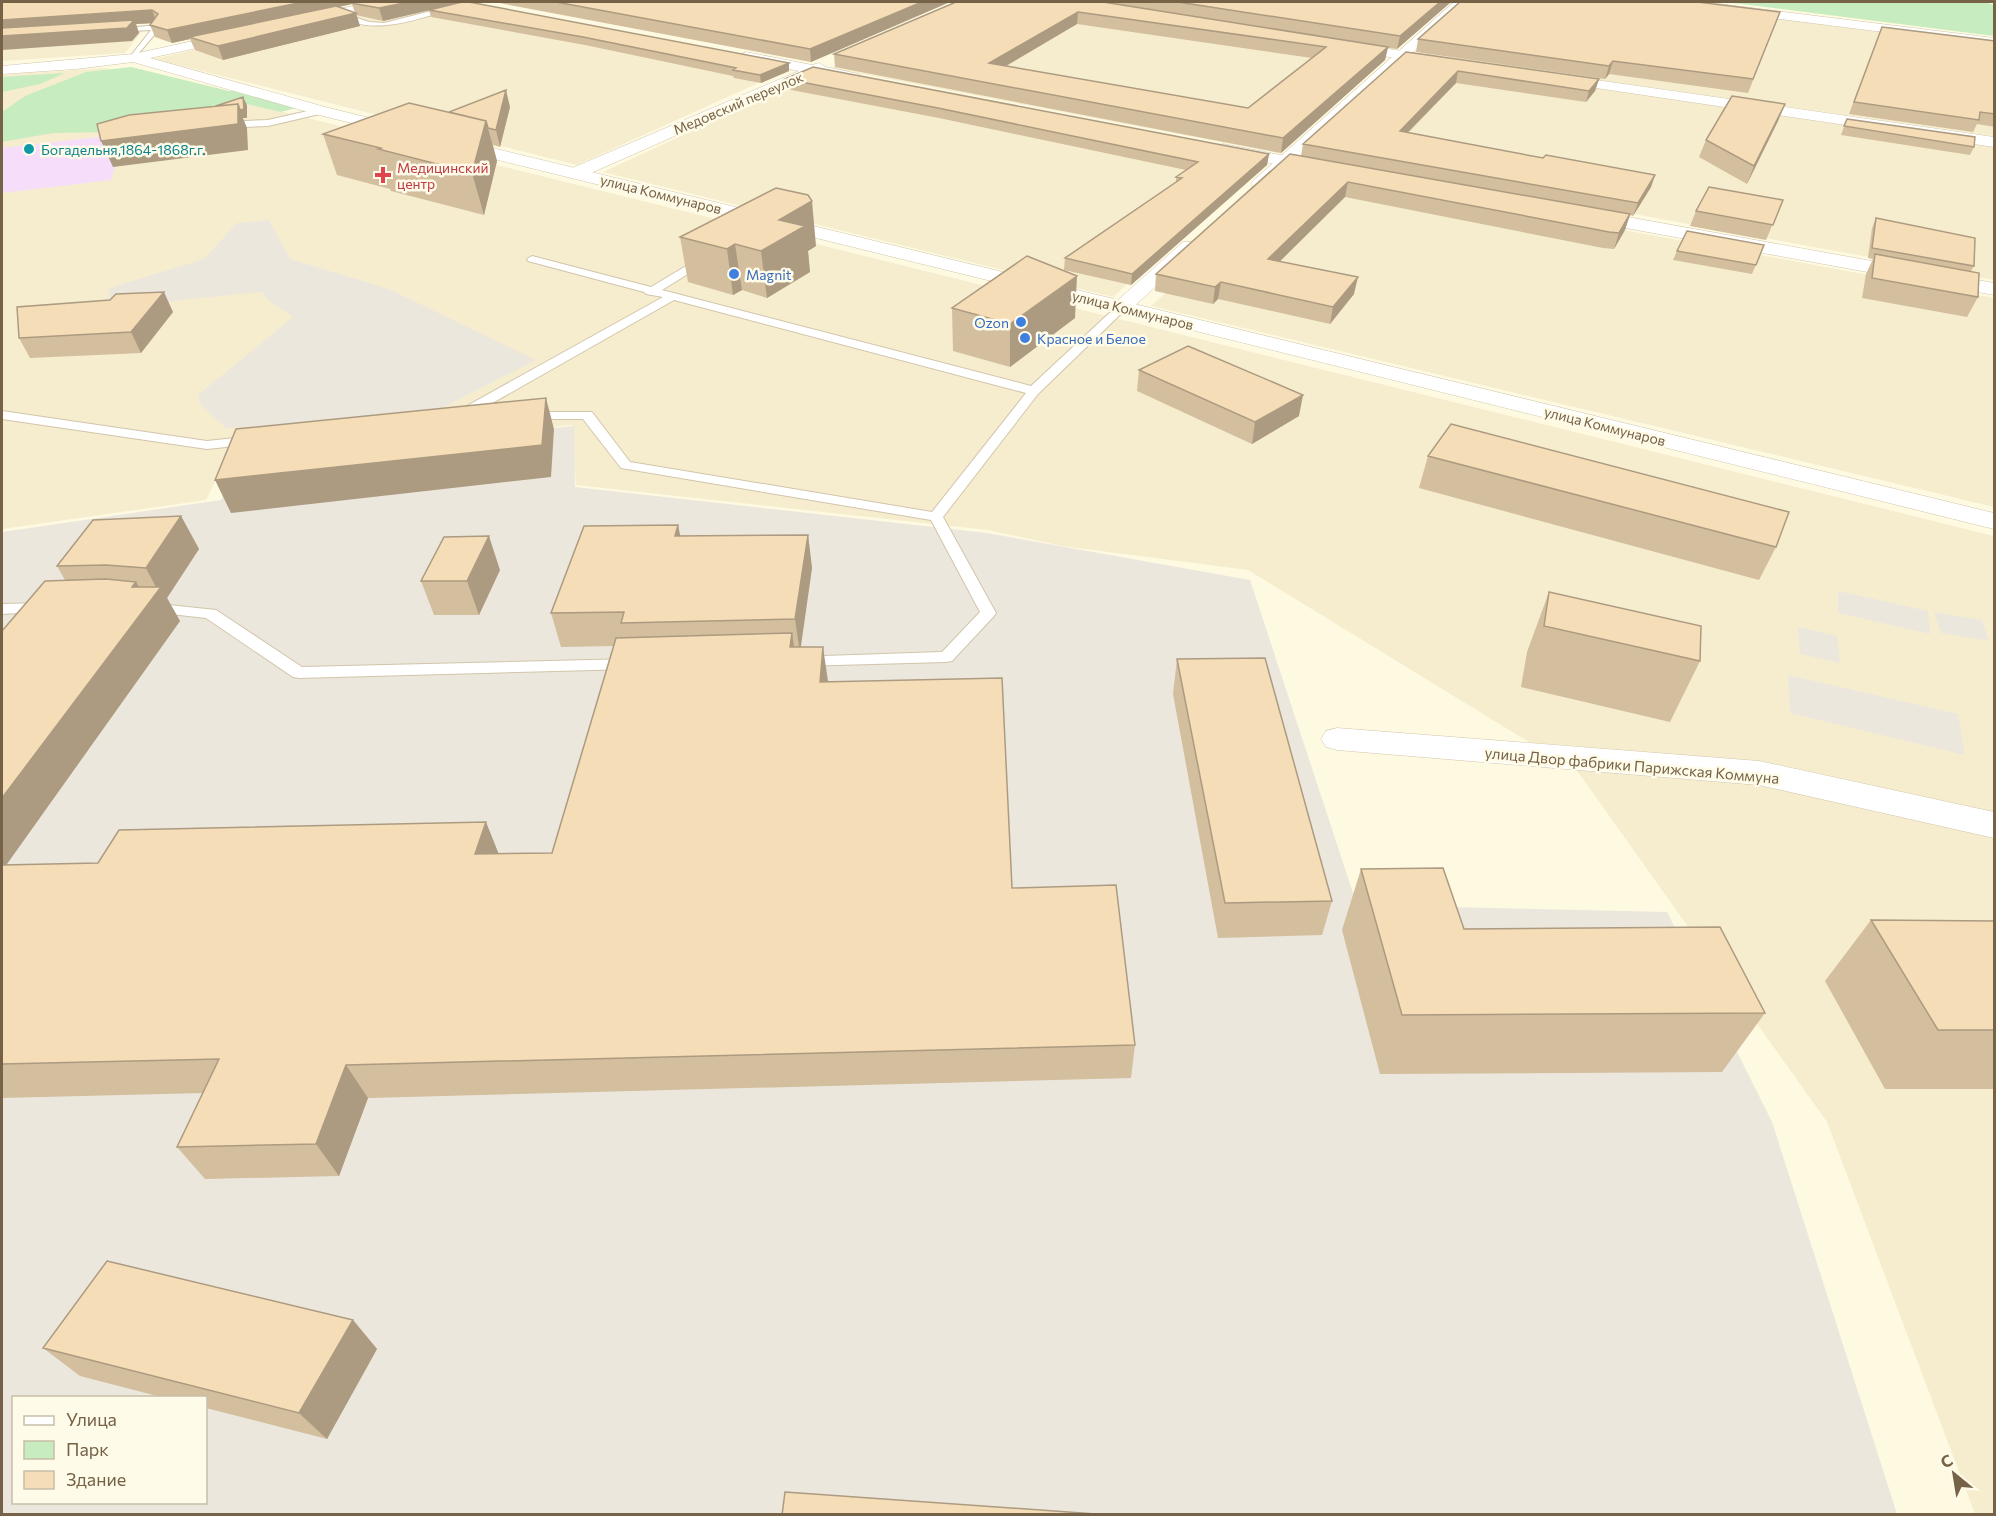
<svg xmlns="http://www.w3.org/2000/svg" width="1996" height="1516" font-family="Commissioner,sans-serif">
	<style>
		.residential { fill: #f6edcf }
		.industrial { fill: #ece7dd; fill-rule: evenodd }
		.education { fill: #f6defa }
		.green { fill: #c7ecbf }
		.lines { fill: none; stroke-linecap: round; stroke-linejoin: round }
		.service-casing { stroke: #d1c5aa; stroke-width: 2 }
		.minor-casing { stroke: #d1c5aa; stroke-width: 1 }
		.tertiary-casing { stroke: #d1c5aa; stroke-width: 1 }
		.service { fill: #fff; fill-rule: evenodd }
		.minor { fill: #fff; fill-rule: evenodd }
		.tertiary { fill: #fff; fill-rule: evenodd }
		.wall { fill: #d3be9d; fill-rule: evenodd }
		.shaded-wall { fill: #ac9b80 }
		.building { fill: #f5ddb7; stroke: #ac9b80; stroke-width: 1.5; fill-rule: evenodd }
		.culture-dot { fill: #0f9aa8; stroke: #fffbe9; stroke-width: 2 }
		.health-dot { fill: #e0444e; stroke: #fffbe9; stroke-width: 2 }
		.shop-dot { fill: #3f7fe0; stroke: #fffbe9; stroke-width: 2 }
		.labels { text-anchor: middle; dominant-baseline: central; stroke-width: 5; stroke-linejoin: round; paint-order: stroke }
		.far-street-label { font-size: 14px; fill: #766246; stroke: #fffbe9 }
		.far-culture-label { font-size: 14px; fill: #0d838f; stroke: #fffbe9; text-anchor: start }
		.far-health-label { font-size: 14px; fill: #be3a42; stroke: #fffbe9; text-anchor: start }
		.far-shop-label { font-size: 14px; fill: #366cbe; stroke: #fffbe9; text-anchor: start }
		.street-label { font-size: 15px; fill: #766246; stroke: #fffbe9 }
	</style>
	<rect width="100%" height="100%" fill="#fef9e1"/>
	<path class="residential" d="M406,2H425L787,70L577,165L154,59Z
		M975,2L1384,57L1278,153L831,68Z
		M1480,2H1644L1994,47V136L1423,55Z
		M147,25L125,53L2,61V34Z
		M1420,63L1994,146V280L1323,157Z
		M106,68L1994,536V1514H1975L1827,1122L1578,772L1248,570L1062,546L988,530L576,485L572,425L225,461L206,500L2,529V75Z
		M811,76L1259,163L1113,297L603,172Z
		M1302,171L1994,298V507L1151,306Z"/>
	<path class="industrial" d="M269,220L290,259L389,289L536,360L426,416L226,428L200,404L198,395L293,317L267,299L262,292L181,300L104,313L110,288L204,259L237,223Z
		M574,426L575,487L987,533L1250,580L1357,905L1667,912L1772,1122L1897,1514H2V532L221,500L242,459ZM14,1398H206V1502H14Z
		M1838,591L1928,611L1930,634L1838,613Z
		M1934,612L1982,620L1989,641L1941,633Z
		M1798,627L1837,636L1840,663L1800,654Z
		M1788,675L1958,714L1965,755L1790,713Z"/>
	<path class="education" d="M126,134L111,180L2,193V148Z"/>
	<path class="green" d="M1726,2H1984L1994,5V36Z
		M131,67L229,91L252,90L296,108L281,112L247,104L108,132L53,133L2,142V112L25,96L86,72Z
		M65,73L40,84L2,92V77Z"/>
	<g class="lines">
		<g class="service-casing">
			<path id="service" d="M451,6L453,9C413,20 371,38 332,13L336,11L369,22L384,23Z
				M157,25L161,27L133,60L129,58L151,30L114,32L110,30Z
				M321,108L324,109V113L268,126L223,128L219,125L223,122L268,120Z
				M532,256L651,287L701,257H709V261L662,290L1031,386L1118,305H1126L1128,307L1038,394L943,517L996,613L994,616L952,661L946,662L800,666L794,665L792,661L794,657L942,652L980,612L931,520L621,468L583,419H526L520,415L521,412H592L630,462L932,512L1026,393L674,300L466,418H456L455,415L456,412L663,297L646,294L644,292L528,261L527,259Z
				M2,411L207,441L254,436L261,440L254,444L207,449L2,419Z
				M45,603L51,605L53,608L51,611L2,614V604Z
				M150,603L216,610L302,667L632,659L638,660L640,664L638,668L632,669L299,678L293,677L206,618L144,611L142,608L144,605Z"/>
		</g>
		<g class="minor-casing">
			<path id="minor" d="M1343,42L1441,57L1448,61L1441,65L1338,49L1336,46L1338,43Z
				M746,52L812,65L819,63L826,67L859,74L861,77L854,81L815,74L582,177H570L567,173L570,169L799,71L741,59L739,56Z
				M1554,74L1994,137V147L1549,81L1547,78L1549,75Z
				M1223,144L1323,163L1329,164L1332,168L1329,172L1323,173L1217,153L1215,149Z
				M1583,209L1994,283V295L1576,219L1574,215L1576,211Z
				M1122,301L1994,513V529L1115,311L1112,307L1115,303Z
				M1337,728L1759,761L1994,812V838L1759,785L1337,750L1326,747L1321,739L1326,731Z"/>
		</g>
		<g class="tertiary-casing">
			<path id="tertiary" d="M371,2H392L391,5L303,25L296,21L298,18Z
				M1454,2H1467L1266,188H1254L1251,184L1254,180Z
				M1670,2H1703L1994,38V46L1676,6Z
				M235,32L240,33L242,36L240,39L150,58L325,107L410,128L412,131L404,136L315,114L133,62L76,69L2,74V66L133,54Z
				M451,138L1118,300L1183,242H1197L1200,246L1129,311L1122,313L445,147L443,143L445,139Z"/>
		</g>
		<use href="#service" class="service"/>
		<use href="#minor" class="minor"/>
		<use href="#tertiary" class="tertiary"/>
	</g>
	<path class="wall" d="M2,2H461L789,71L761,83L734,78L733,76L585,45L431,17L429,10L383,21L356,15L360,26L223,60L195,50L190,39L172,43L155,37L150,25L151,23L136,24L139,33L132,41ZM352,4L355,13L339,7Z
		M494,2H950L811,62Z
		M956,2H1451L1397,49L1388,48L1385,60L1281,153L835,67L834,54ZM1077,24L1312,58L1248,108L1006,66Z
		M1780,12L1748,93L1609,74L1605,79L1416,52L1418,39Z
		M1882,27L1995,41V127L1977,124L1973,132L1849,114Z
		M1406,52L1599,79L1595,91L1586,102L1456,83L1408,133L1543,158L1655,175L1651,187L1633,216L1630,215L1625,230L1614,249L1603,248L1345,197L1280,261L1354,294L1330,324L1218,299L1213,304L1155,291L1156,274L1301,156L1303,144Z
		M785,79L1269,154L1267,165L1131,285L1064,270L1065,258L1176,182V177L1186,170L939,118L786,89Z
		M1785,104L1778,121L1747,184L1699,157L1706,140Z
		M510,107L500,147L493,145L497,161L484,215L391,191L390,189L337,175L323,134Z
		M1847,119L1974,147L1970,155L1841,135Z
		M1783,200L1766,240L1690,226L1696,211Z
		M1876,218L1974,266L1971,271L1978,297L1967,317L1862,298L1866,274L1873,259L1868,258L1872,228Z
		M680,237L816,246L808,251L810,272L767,298L742,290L733,295L688,282Z
		M1764,245L1752,274L1673,260L1677,251Z
		M952,308L1075,318L1010,367L953,351Z
		M173,312L141,353L30,358L19,338Z
		M1139,370L1299,416L1252,444L1137,391Z
		M1428,456L1776,547L1759,580L1419,488Z
		M181,516L199,549L167,598L180,621L6,865L552,853L614,646L561,647L551,613L678,525L680,536L808,535L812,568L800,647L828,681L1012,888L1135,1045L1131,1078L368,1098L339,1176L205,1179L177,1147L203,1093L2,1098V631L65,580L57,566Z
		M500,570L479,615H434L421,581Z
		M1549,592L1700,661L1670,722L1521,687L1527,652Z
		M1177,659L1332,901L1322,935L1218,938L1173,694Z
		M1361,869L1464,929L1765,1013L1722,1072L1380,1074L1342,930Z
		M1871,920L1995,921V1089H1885L1825,981Z
		M353,1320L377,1349L327,1439L206,1408V1398H165L80,1376L43,1348Z"/>
	<path class="shaded-wall" d="M303,2H363L351,3L352,4L194,38L189,37L190,39L172,43L167,30Z
		M409,2H461L460,3L383,21L379,8Z
		M922,2H950L811,62L810,49Z
		M1440,2H1451L1397,49L1400,36Z
		M152,10L157,23L136,24L139,33L132,41L2,50V20Z
		M1078,12L1077,24L989,76V63Z
		M356,13L360,26L223,60L218,46Z
		M1388,47L1385,60L1281,153L1283,138Z
		M1613,61L1609,74L1605,79L1609,66Z
		M789,63V71L761,83L760,75Z
		M1458,71L1456,83L1397,143L1400,131Z
		M1599,79L1595,91L1586,102L1589,91Z
		M506,90L510,107L500,147L496,130Z
		M243,97L247,105V118H243L247,128L248,150L113,167L101,141Z
		M1785,104L1778,121L1747,184L1754,166Z
		M486,121L497,161L484,215L472,173Z
		M1269,154L1267,165L1131,285L1132,274Z
		M1655,175L1651,187L1633,216L1638,203Z
		M1348,182L1345,197L1266,275L1268,259Z
		M812,201L816,246L808,251L810,272L767,298L761,251L779,220Z
		M1630,214L1625,230L1614,249L1619,233Z
		M735,244L742,290L733,295L727,249Z
		M1077,276L1075,318L1010,367V324Z
		M1358,277L1354,294L1330,324L1333,307Z
		M1221,282L1218,299L1213,304L1215,287Z
		M164,292L173,312L141,353L131,332Z
		M1303,395L1299,416L1252,444L1255,422Z
		M546,398L554,429L551,477L231,513L215,480Z
		M181,516L199,549L167,598L180,621L2,871V798L136,582L148,603L158,591L146,568Z
		M678,525L685,559L675,536Z
		M808,535L812,568L800,653L795,619Z
		M489,536L500,570L479,615L467,581Z
		M792,633L797,667L790,647Z
		M823,647L828,681L820,682Z
		M486,822L500,857L475,854Z
		M346,1065L368,1098L339,1176L316,1144Z
		M353,1320L377,1349L327,1439L299,1413Z"/>
	<path class="building" d="M2,2H303L167,30L150,25L158,14L152,10L2,20Z
		M358,2H409L379,8L351,3Z
		M462,2H469L789,63L760,75L733,70L736,68L583,37L429,10Z
		M556,2H922L810,49Z
		M956,2H1103L1388,47L1283,138L834,54ZM1078,12L1326,47L1248,108L989,63Z
		M1178,2H1440L1400,36Z
		M1460,2H1697L1780,12L1753,79L1613,61L1609,66L1418,39Z
		M336,6L356,13L218,46L189,37Z
		M134,20L127,28L2,36V28Z
		M1882,27L1995,41V114L1980,112L1979,120L1854,102Z
		M1406,52L1599,79L1589,91L1458,71L1400,131L1543,158L1546,155L1655,175L1638,203L1303,144Z
		M813,67L1269,154L1132,274L1065,258L1182,178L1176,177L1198,162L938,108L785,79Z
		M506,90L496,130L488,128L486,121L449,112Z
		M1732,96L1785,104L1754,166L1706,140Z
		M243,97L244,109L240,110L238,104L216,106Z
		M409,103L486,121L472,173L378,149L381,148L323,134Z
		M238,104V124L101,141L97,124L129,115Z
		M1847,119L1975,137L1974,147L1844,126Z
		M1290,154L1630,214L1619,233L1609,232L1348,182L1268,259L1358,277L1333,307L1221,282L1215,287L1156,274Z
		M1709,187L1783,200L1773,225L1696,211Z
		M776,188L808,195L812,201L779,220L805,226L761,251L735,244L727,249L680,237Z
		M1876,218L1975,238L1974,266L1872,248Z
		M1687,231L1764,245L1756,265L1677,251Z
		M1875,254L1979,273L1978,297L1872,278Z
		M1027,256L1077,276L1010,324L952,308Z
		M164,292L131,332L19,338L17,307L110,300L116,294Z
		M1188,346L1303,395L1255,422L1139,370Z
		M546,398L542,445L215,480L236,429Z
		M1451,424L1789,512L1776,547L1428,456Z
		M181,516L146,568L106,565L57,566L93,520Z
		M678,525L675,536L808,535L795,619L621,623L624,612L551,613L584,526Z
		M489,536L467,581H421L444,537Z
		M106,579L136,582L132,587H161L2,798V631L45,581Z
		M1549,592L1701,626L1700,661L1544,626Z
		M792,633L790,647H823L820,682L1002,678L1012,888L1116,885L1135,1045L346,1065L316,1144L177,1147L219,1059L2,1064V865L98,863L119,830L486,822L475,854L552,853L616,638Z
		M1265,658L1332,901L1225,903L1177,659Z
		M1443,868L1464,929L1720,927L1765,1013L1402,1015L1361,869Z
		M1871,920L1995,921V1030H1938Z
		M107,1261L353,1320L299,1413L43,1348Z
		M785,1492L1110,1515H782Z"/>
	<circle class="culture-dot" cx="29" cy="149" r="6"/>
	<path class="health-dot" d="M380 166h6v6h6v6h-6v6h-6v-6h-6v-6h6z"/>
	<g class="shop-dot">
		<circle cx="734" cy="274" r="6"/>
		<circle cx="1021" cy="322" r="6"/>
		<circle cx="1025" cy="338" r="6"/>
	</g>
	<g class="labels">
		<g class="far-street-label">
			<text transform="translate(738 103) rotate(-23)">Медовский переулок</text>
			<text transform="translate(661 194) rotate(14)">улица Коммунаров</text>
			<text transform="translate(1133 310) rotate(14)">улица Коммунаров</text>
			<text transform="translate(1605 426) rotate(14)">улица Коммунаров</text>
		</g>
		<g class="far-culture-label">
			<text x="41" y="149">Богадельня,1864-1868г.г.</text>
		</g>
		<g class="far-health-label">
			<text x="397" y="167">Медицинский<tspan x="397" dy="16">центр</tspan></text>
		</g>
		<g class="far-shop-label">
			<text x="746" y="274">Magnit</text>
			<text x="1009" y="322" text-anchor="end">Ozon</text>
			<text x="1037" y="338">Красное и Белое</text>
		</g>
		<g class="street-label">
			<text transform="translate(1632 765) rotate(5)">улица Двор фабрики Парижская Коммуна</text>
		</g>
	</g>
	<rect width="1996" height="1516" fill="none" stroke="#766246" stroke-width="6"/>
	<rect x="12" y="1396" width="195" height="108" fill="#fffbe9" stroke="#c8bea8" stroke-width="1.5"/>
	<rect x="24" y="1416" width="30" height="9" fill="#ffffff" stroke="#c8bea8" stroke-width="1.5"/>
	<text x="66" y="1426" font-size="18" fill="#766246">Улица</text>
	<rect x="24" y="1441" width="30" height="18" fill="#c7ecbf" stroke="#c8bea8" stroke-width="1.5"/>
	<text x="66" y="1456" font-size="18" fill="#766246">Парк</text>
	<rect x="24" y="1471" width="30" height="18" fill="#f5ddb7" stroke="#c8bea8" stroke-width="1.5"/>
	<text x="66" y="1486" font-size="18" fill="#766246">Здание</text>
	<g transform="translate(1954 1474) rotate(330)" stroke="#fffbe9" stroke-width="4.5" paint-order="stroke">
	<path d="M0-4.5L10 22L0 15L-10 22Z" fill="#766246"/>
	<text y="-9" font-size="16" font-weight="bold" text-anchor="middle" fill="#766246">С</text>
	</g>
</svg>
